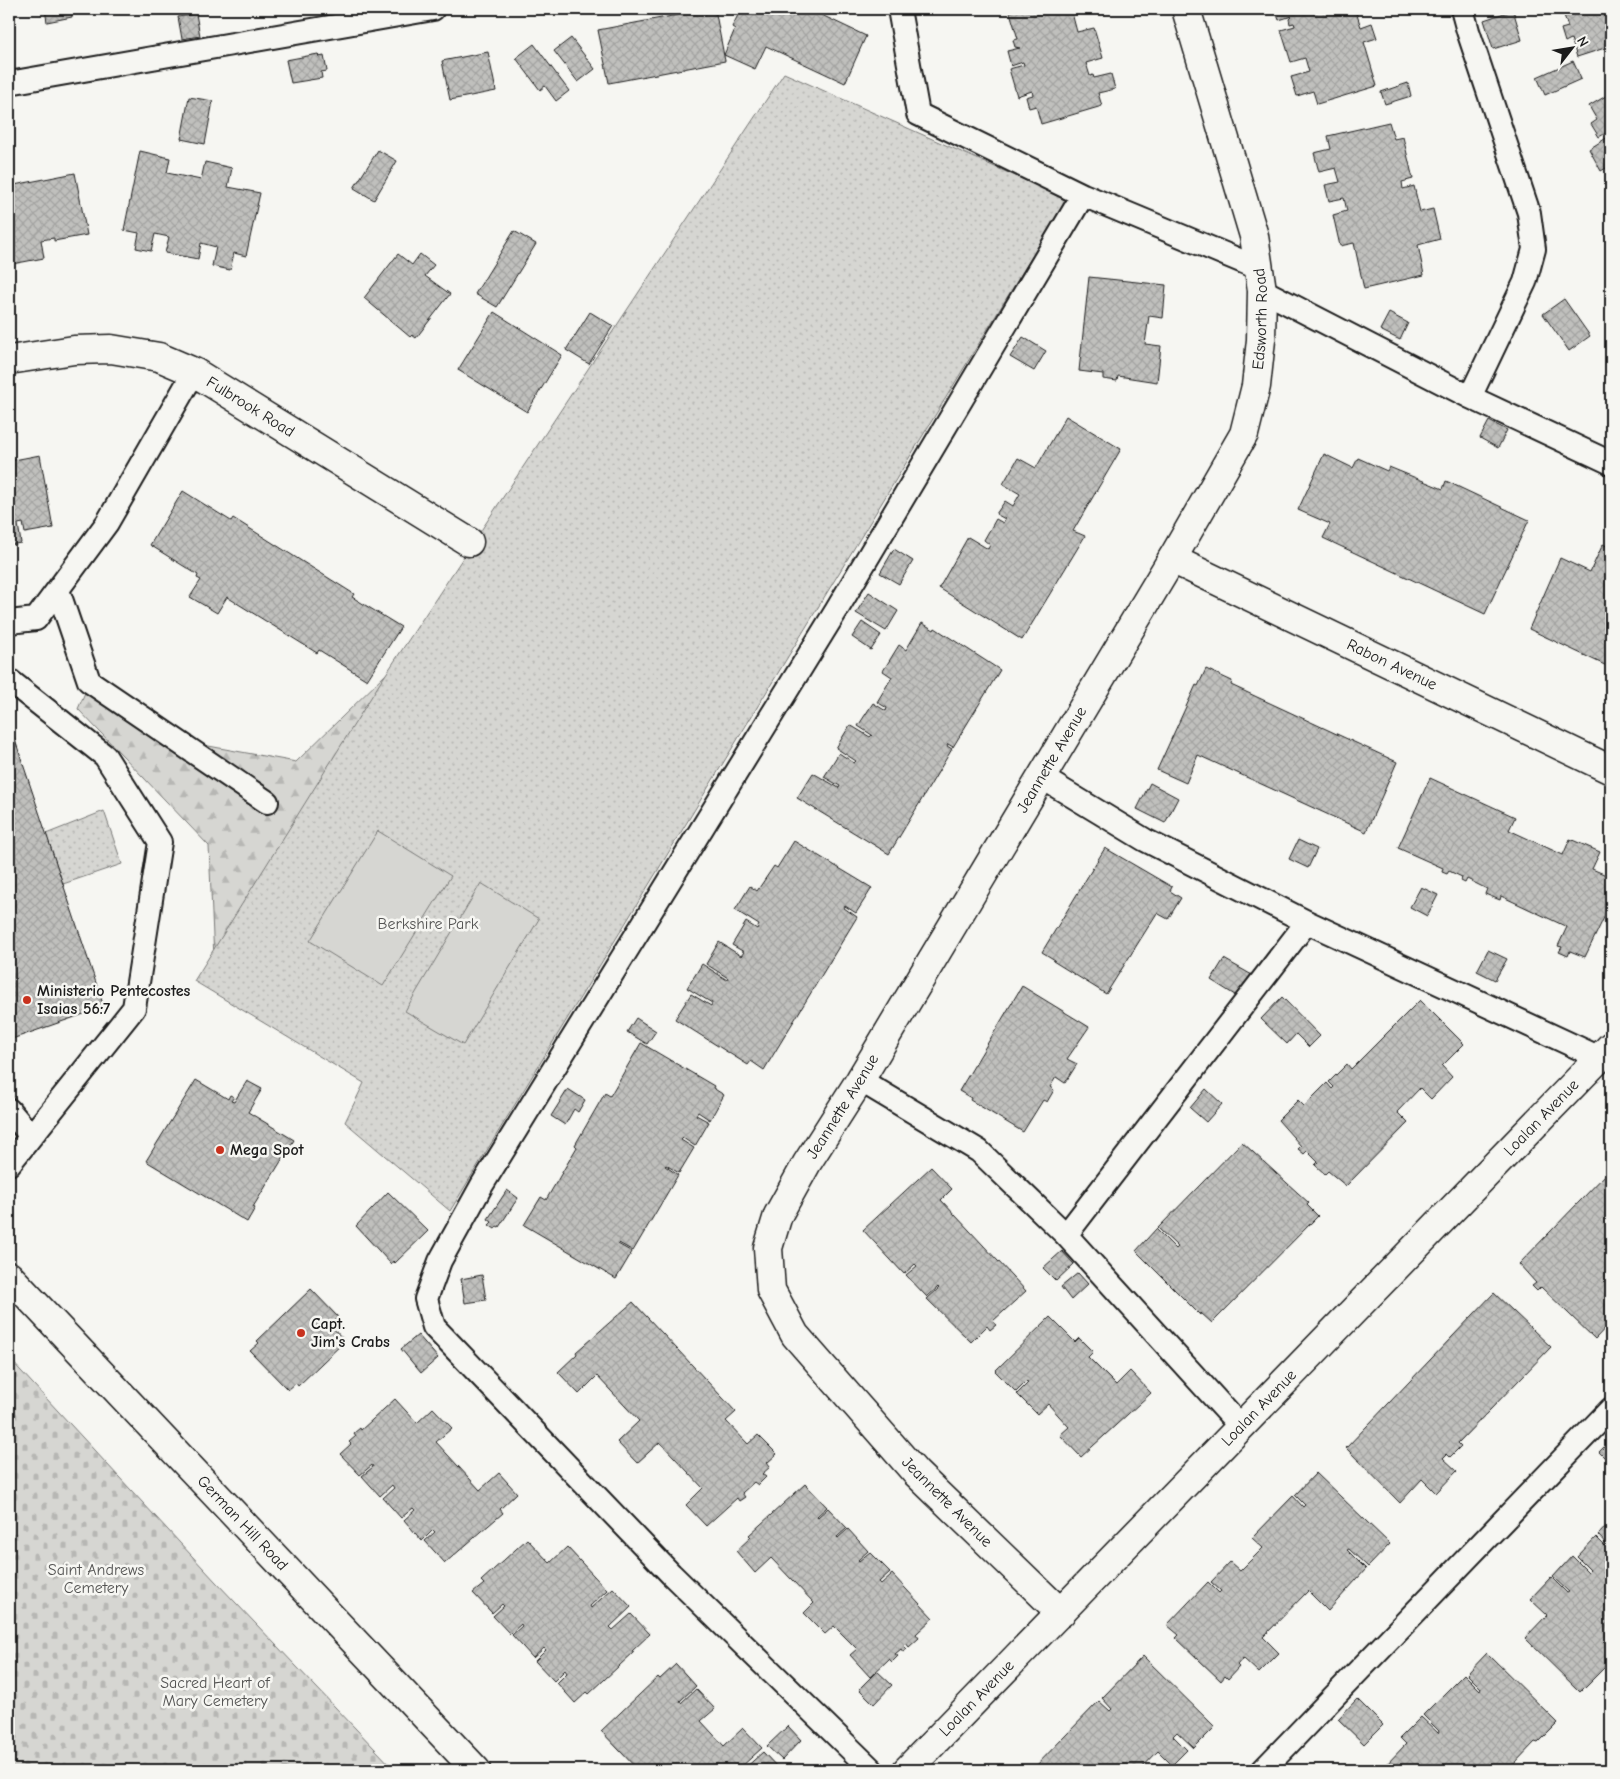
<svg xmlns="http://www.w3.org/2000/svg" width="1620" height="1779" font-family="'Comic Neue',sans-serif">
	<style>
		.forest { fill: url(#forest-firs); stroke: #797977 }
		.cemetery { fill: url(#cemetery-stones); stroke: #797977 }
		.park { fill: url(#park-dots); stroke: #797977 }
		.pitch { fill: #d6d6d2; stroke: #797977 }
		.building { fill: url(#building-cross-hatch); stroke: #1c1c1c }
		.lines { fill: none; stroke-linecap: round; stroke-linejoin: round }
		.service-casing { stroke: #1c1c1c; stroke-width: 26 }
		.minor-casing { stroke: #1c1c1c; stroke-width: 31 }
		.tertiary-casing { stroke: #1c1c1c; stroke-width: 31 }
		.service { stroke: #f6f6f2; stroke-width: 22 }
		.minor { stroke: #f6f6f2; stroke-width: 28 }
		.tertiary { stroke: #f6f6f2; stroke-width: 28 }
		.poi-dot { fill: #c8321e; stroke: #f6f6f2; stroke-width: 2 }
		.labels { text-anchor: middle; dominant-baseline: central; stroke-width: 5; stroke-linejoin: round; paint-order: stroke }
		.street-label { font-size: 16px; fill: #1c1c1c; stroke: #f6f6f2 }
		.park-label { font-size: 16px; fill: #545453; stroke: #f6f6f2 }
		.poi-label { font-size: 16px; font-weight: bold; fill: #1c1c1c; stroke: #f6f6f2; text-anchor: start }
	</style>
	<defs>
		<pattern id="forest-firs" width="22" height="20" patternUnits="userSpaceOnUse" patternTransform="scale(1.25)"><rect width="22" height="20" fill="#d6d6d2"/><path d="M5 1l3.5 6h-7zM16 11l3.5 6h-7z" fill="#b7b7b4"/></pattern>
		<pattern id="cemetery-stones" width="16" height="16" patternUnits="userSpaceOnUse" patternTransform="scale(1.25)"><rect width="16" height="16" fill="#d6d6d2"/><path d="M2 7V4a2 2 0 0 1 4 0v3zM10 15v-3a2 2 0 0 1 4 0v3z" fill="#b7b7b4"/></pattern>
		<pattern id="park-dots" width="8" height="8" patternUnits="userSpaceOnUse" patternTransform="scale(1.25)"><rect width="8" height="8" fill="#d6d6d2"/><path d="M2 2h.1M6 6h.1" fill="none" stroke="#b7b7b4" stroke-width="1.8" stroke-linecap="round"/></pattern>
		<pattern id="building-cross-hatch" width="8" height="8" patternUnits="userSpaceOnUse" patternTransform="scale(1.25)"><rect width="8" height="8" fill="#c0c0bd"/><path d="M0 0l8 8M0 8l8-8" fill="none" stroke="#a4a4a2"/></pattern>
	</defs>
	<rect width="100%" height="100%" fill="#f6f6f2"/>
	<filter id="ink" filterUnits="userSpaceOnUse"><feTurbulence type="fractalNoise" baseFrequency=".02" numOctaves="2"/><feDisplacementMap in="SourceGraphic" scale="10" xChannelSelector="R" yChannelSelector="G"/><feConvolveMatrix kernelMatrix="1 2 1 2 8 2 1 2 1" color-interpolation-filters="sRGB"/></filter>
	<g filter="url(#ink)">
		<path class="forest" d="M388,672L215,982L209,846L78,709L92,676L203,745L296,762Z"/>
		<path class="cemetery" d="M9,1358L216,1582L395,1770H9Z"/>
		<path class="park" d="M784,73L1067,199L450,1211L345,1122L364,1083L194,981L380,683Z
			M104,811L122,864L63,884L46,834Z"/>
		<path class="pitch" d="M378,831L451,876L383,986L310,941Z
			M481,883L539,919L463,1045L405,1011Z"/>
		<path class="building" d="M45,9H71L72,17L47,22Z
			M709,9H715L725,61L609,83L598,30Z
			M741,9H809L866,36L845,83L766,46L755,69L724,55L735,29L732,27Z
			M1009,9H1071L1077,32L1094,28L1103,58L1086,63L1090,76L1093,75L1094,78L1111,74L1115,89L1098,93L1102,106L1041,124L1036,106L1029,108L1026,97L1033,95L1032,91L1017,96L1009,69L1024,65L1023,62L1011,66L1007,51L1020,48L1015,47L1013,40L1018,39Z
			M1275,9H1355L1361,27L1372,23L1377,38L1364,42L1377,86L1317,104L1313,91L1297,96L1291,77L1309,72L1305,58L1291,62L1281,30L1295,26L1294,23L1290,24L1289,19L1292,16L1279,20Z
			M1562,9H1611V46L1577,57L1571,39L1565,42L1561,29L1568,27Z
			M1513,10L1522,40L1493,49L1484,20Z
			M196,14L200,36L182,39L178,17Z
			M571,38L595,69L578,82L554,51Z
			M534,44L569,91L556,101L545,86L540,90L516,58Z
			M488,52L496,91L450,100L442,61Z
			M318,54L319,57L324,56L327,71L321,72L322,78L291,83L286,60Z
			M1573,61L1581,79L1545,95L1537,77Z
			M1408,83L1411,96L1385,104L1381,92Z
			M1611,93V165L1601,171L1589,149L1608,137L1606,133L1599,137L1591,124L1597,120L1589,106Z
			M189,97L213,101L205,144L181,139Z
			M1389,122L1394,139L1403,137L1413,179L1402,182L1403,189L1414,186L1420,212L1433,209L1440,239L1418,245L1424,275L1364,289L1354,243L1340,246L1333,215L1347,211L1344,198L1329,201L1325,185L1340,182L1336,168L1319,172L1314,153L1331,149L1328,136Z
			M378,150L397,161L374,200L354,188Z
			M140,151L170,158L167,173L201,180L205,162L232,168L228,187L260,193L246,256L234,253L230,270L212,266L216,247L201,243L198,259L165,253L169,237L155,234L151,251L136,248L139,233L124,230Z
			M75,173L87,235L54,241V238L41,240L44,258L12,264L9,249V186Z
			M514,231L536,244L497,307L475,294Z
			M398,254L412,265L420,254L434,265L425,276L450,294L416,338L412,335L410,337L364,298Z
			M1089,277L1166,285L1163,318L1149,316L1145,344L1161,346L1157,382L1118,376L1117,381L1103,379V374L1079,371Z
			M1564,299L1590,336L1569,351L1543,314Z
			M494,312L562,355L527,412L458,370Z
			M590,312L613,326L589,364L566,350Z
			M1389,313L1408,323L1400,340L1380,330Z
			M1023,337L1046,351L1034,371L1010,357Z
			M1066,416L1121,449L1073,531L1085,536L1022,640L939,588L968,537L988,549L990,545L984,540L996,519L1003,523L1005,519L996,514L1005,501L1013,506L1020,494L1003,484L1018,458L1036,468Z
			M1489,421L1507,430L1498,448L1480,438Z
			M1324,454L1353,468L1358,458L1387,471L1389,467L1443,489L1446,481L1529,520L1485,614L1323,538L1330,524L1298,510Z
			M40,455L53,528L25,533L23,523L18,524L21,543L9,545V461Z
			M183,491L231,521L233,518L354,594L352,597L401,627L367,680L319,650L317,653L227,597L217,613L190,597L201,580L197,578L198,575L150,545Z
			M1603,544L1611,548V668L1529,629L1560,558L1590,572Z
			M894,549L913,561L899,584L880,573Z
			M869,592L898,611L886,631L856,613Z
			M862,622L881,635L871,650L852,637Z
			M922,623L934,630L935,628L1000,670L953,747L948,744L947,746L952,749L889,854L797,798L813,773L839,788L840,786L824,777L839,753L854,763L856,761L836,748L850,725L870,737L872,735L858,726L873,703L886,711L887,708L877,702L892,677L883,671L899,645L906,650Z
			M1206,669L1232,681L1231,685L1397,762L1366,832L1198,755L1186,783L1157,770L1196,685L1198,686Z
			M9,722L104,1007L9,1040Z
			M1430,778L1515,817L1509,830L1563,855L1570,839L1600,852L1592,869L1611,877V903L1585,957L1570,951L1568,956L1559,952L1562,947L1558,946L1567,927L1501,896L1500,900L1485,894L1487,889L1467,879L1465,883L1461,881L1462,877L1449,871L1447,874L1442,872L1443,868L1398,848Z
			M1150,783L1178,798L1165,823L1137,809Z
			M1298,840L1317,849L1308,868L1289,859Z
			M794,841L872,888L856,913L845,906L844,908L857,917L764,1070L751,1061L748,1065L675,1019L691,994L711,1006L712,1003L687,988L702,964L727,980L728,978L706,964L719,942L741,956L744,952L732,945L746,922L757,929L759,925L735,910L750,886L757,891L774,866L777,868Z
			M1105,848L1172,887L1170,891L1181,898L1168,919L1157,913L1106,994L1053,961L1055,960L1042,952Z
			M1421,887L1438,895L1427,916L1410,907Z
			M1488,950L1507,959L1495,980L1477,971Z
			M1224,959L1252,975L1238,997L1211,980Z
			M1022,986L1089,1027L1067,1059L1077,1064L1065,1083L1056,1077L1050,1087L1054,1090L1047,1102L1043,1100L1023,1132L970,1100L971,1098L959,1091Z
			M1282,997L1320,1036L1309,1047L1296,1034L1287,1044L1261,1019Z
			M1420,1000L1464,1044L1442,1066L1452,1077L1431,1099L1420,1088L1397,1112L1408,1123L1346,1186L1328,1171L1325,1174L1315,1165L1318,1162L1307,1151L1304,1154L1298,1149L1301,1146L1278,1120L1298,1100L1304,1106L1327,1083L1332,1089L1334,1087L1329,1082L1347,1064L1351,1069Z
			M636,1018L656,1031L647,1044L627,1032Z
			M641,1043L714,1086L713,1088L724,1095L710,1120L698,1112L696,1115L709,1122L695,1146L683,1138L681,1140L694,1148L679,1173L666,1165L665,1166L678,1175L633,1251L619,1243L618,1244L632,1252L616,1279L524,1225L541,1197L546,1200L577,1147L575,1145L605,1093L610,1096Z
			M196,1080L228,1099L230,1095L234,1097L231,1101L234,1102L247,1081L262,1089L248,1112L294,1140L253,1207L255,1208L247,1222L146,1161Z
			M568,1089L585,1100L578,1112L574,1109L565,1125L551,1116Z
			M1206,1089L1222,1104L1206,1122L1190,1108Z
			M1242,1142L1309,1203L1307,1205L1318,1216L1212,1323L1201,1313L1200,1315L1136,1251L1156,1229L1176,1249L1178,1247L1158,1228Z
			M931,1167L952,1189L941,1200L1026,1291L993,1321L996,1325L990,1330L987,1326L971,1342L927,1299L939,1288L938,1287L927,1297L906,1275L917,1266L915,1264L904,1274L863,1230Z
			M1611,1169V1322L1595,1339L1541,1287L1537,1291L1532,1286L1536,1283L1519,1264Z
			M507,1190L518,1198L499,1227L497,1226L495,1229L489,1225L492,1222L488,1219Z
			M388,1192L428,1231L395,1263L393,1261L391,1264L356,1226Z
			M1062,1251L1074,1264L1056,1281L1043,1268Z
			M1078,1273L1088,1284L1071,1300L1061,1287Z
			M482,1275L486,1300L465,1303L461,1279Z
			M311,1289L338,1317L330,1325L345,1341L298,1386L296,1383L288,1390L250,1351L259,1343L257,1341Z
			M1494,1293L1551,1347L1458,1443L1461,1446L1450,1457L1447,1454L1443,1458L1457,1471L1436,1493L1422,1479L1400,1503L1346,1448Z
			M633,1302L736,1412L726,1421L748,1444L758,1435L777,1454L767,1463L770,1467L762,1474L766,1477L758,1485L754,1482L742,1493L745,1497L739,1501L737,1498L706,1526L686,1505L703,1488L660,1442L637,1463L617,1442L639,1421L597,1376L579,1394L558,1372L577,1354L576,1352Z
			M1050,1317L1075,1342L1079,1338L1093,1352L1088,1357L1116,1385L1130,1371L1151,1393L1081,1457L1060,1435L1069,1427L1048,1404L1037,1414L1017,1394L1028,1383L1027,1381L1016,1392L995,1371Z
			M418,1335L438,1358L421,1373L401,1349Z
			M395,1399L417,1423L433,1408L452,1428L436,1442L480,1490L499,1473L517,1493L500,1509L503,1513L445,1563L425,1541L435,1532L433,1530L422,1541L404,1520L415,1510L413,1508L401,1518L383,1498L394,1488L392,1485L380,1496L362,1476L373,1467L372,1465L360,1475L340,1454L351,1444L349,1442L356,1436L354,1433L360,1428L361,1430Z
			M1611,1440V1464L1599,1452Z
			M1316,1473L1390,1544L1368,1567L1349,1549L1347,1550L1366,1569L1328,1611L1308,1591L1263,1637L1279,1653L1259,1673L1243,1658L1237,1665L1239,1667L1228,1679L1225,1676L1221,1681L1176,1638L1179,1635L1167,1625L1208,1582L1219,1593L1221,1591L1211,1582L1230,1562L1240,1571L1263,1548L1252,1538L1293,1496L1303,1507L1305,1505L1295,1495Z
			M805,1484L827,1507L817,1516L818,1517L828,1508L847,1528L837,1537L838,1538L848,1529L868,1551L858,1560L859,1561L870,1552L890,1572L879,1582L881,1584L892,1574L933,1618L916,1634L919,1638L909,1647L906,1643L904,1646L907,1649L903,1652L901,1649L895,1654L898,1656L892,1662L889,1659L870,1677L850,1655L857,1649L834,1626L825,1634L804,1613L814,1603L771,1558L755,1573L736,1551L751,1537L749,1535Z
			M1611,1521V1661L1580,1692L1525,1638L1547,1615L1530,1599L1551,1577L1567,1593L1569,1592L1553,1577L1572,1556L1588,1572L1590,1570L1577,1557L1596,1537L1609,1550L1610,1548L1598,1535Z
			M527,1539L550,1563L567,1547L607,1590L590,1606L591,1608L613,1588L631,1607L610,1627L613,1630L631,1614L650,1634L632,1651L634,1652L589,1694L587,1692L575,1703L557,1683L567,1673L565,1670L554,1681L535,1661L546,1650L544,1648L533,1658L512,1635L522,1626L521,1624L510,1634L493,1616L504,1606L502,1604L492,1613L473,1593L484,1584L481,1581Z
			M1487,1653L1558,1723L1538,1743L1535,1742L1513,1765L1515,1766L1510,1770H1389L1385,1766L1406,1744L1400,1738L1421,1717L1438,1733L1439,1731L1423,1715L1464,1674L1480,1690L1481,1688L1467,1674Z
			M1143,1656L1215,1727L1194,1748L1177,1732L1173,1736L1187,1750L1172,1765L1158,1751L1140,1770H1032L1099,1701L1110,1711L1112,1709L1102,1698Z
			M676,1664L696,1686L680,1701L681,1703L696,1689L715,1709L701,1721L724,1746L743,1728L762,1748L741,1767L744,1769L763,1752L780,1770H638L601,1731L658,1677L660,1679Z
			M877,1671L892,1685L874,1704L859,1689Z
			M1357,1699L1383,1725L1364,1744L1338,1719Z
			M788,1726L801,1740L782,1760L767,1746Z"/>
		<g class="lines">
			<g class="service-casing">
				<path id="service" d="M899,9L918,114L1083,195L1258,268
					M1462,9L1468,31L1529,213L1534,249L1525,282L1470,397
					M9,83L433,9
					M1262,290L1470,397L1611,463
					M58,590L89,681L267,802
					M9,622L36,619L107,523L194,372
					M9,680L105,756L160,842L134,1008L9,1164
					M1041,777L1145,840L1307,922L1600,1058
					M860,1080L979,1151L1066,1235L1241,1427
					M9,1110L31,1136
					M1066,1235L1307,922
					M872,1770L671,1574L434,1327L426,1299L440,1261L482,1185L836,611L1083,195
					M1263,1770L1611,1409"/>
			</g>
			<g class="minor-casing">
				<g id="minor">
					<path id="s1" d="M9,360L74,350L111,349L159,357L194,372L469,542"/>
					<path id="s2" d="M1172,559L1611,770"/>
					<path id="s3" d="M1061,1613L916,1473L795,1335L771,1290L768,1248L778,1215L807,1163L860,1080L1172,559L1244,434L1256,386L1261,340L1262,290L1254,236L1186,9"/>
					<path id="s4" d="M907,1770L1611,1046"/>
				</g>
			</g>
			<g class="tertiary-casing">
				<g id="tertiary">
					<path id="s5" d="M9,1276L476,1770"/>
				</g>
			</g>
			<use href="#service" class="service"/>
			<use href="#minor" class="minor"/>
			<use href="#tertiary" class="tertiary"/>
		</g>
	</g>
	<g class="poi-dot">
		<circle cx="27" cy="1000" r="5"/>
		<circle cx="220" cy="1150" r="5"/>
		<circle cx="301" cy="1333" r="5"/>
	</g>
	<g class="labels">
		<g class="street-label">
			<text stroke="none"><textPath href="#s3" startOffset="1539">Edsworth Road</textPath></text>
			<text stroke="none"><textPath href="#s1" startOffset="256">Fulbrook Road</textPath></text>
			<text stroke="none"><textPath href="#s2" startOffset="244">Rabon Avenue</textPath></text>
			<text stroke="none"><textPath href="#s3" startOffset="1044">Jeannette Avenue</textPath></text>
			<text stroke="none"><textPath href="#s3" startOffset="639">Jeannette Avenue</textPath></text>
			<text stroke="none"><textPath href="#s4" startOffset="910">Loalan Avenue</textPath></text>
			<text stroke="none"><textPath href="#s4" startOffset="505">Loalan Avenue</textPath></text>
			<text transform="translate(947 1502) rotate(45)">Jeannette Avenue</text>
			<text stroke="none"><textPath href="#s5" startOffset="340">German Hill Road</textPath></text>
			<text stroke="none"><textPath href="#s4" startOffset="100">Loalan Avenue</textPath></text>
		</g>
		<g class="park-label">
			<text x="428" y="924">Berkshire Park</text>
			<text x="96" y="1570">Saint Andrews<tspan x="96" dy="18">Cemetery</tspan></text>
			<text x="215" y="1683">Sacred Heart of<tspan x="215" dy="18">Mary Cemetery</tspan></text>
		</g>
		<g class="poi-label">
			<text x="37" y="991">Ministerio Pentecostes<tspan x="37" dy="18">Isaias 56:7</tspan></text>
			<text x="230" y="1150">Mega Spot</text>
			<text x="311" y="1324">Capt.<tspan x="311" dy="18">Jim's Crabs</tspan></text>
		</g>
	</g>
	<rect width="1620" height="1779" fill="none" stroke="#f6f6f2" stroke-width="30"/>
	<rect x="15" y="15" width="1590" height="1749" fill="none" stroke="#1c1c1c" stroke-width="2" filter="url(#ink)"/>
	<g transform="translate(1572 48) rotate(59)" stroke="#f6f6f2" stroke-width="4" paint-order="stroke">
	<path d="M0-4L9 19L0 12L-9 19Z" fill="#1c1c1c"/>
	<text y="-8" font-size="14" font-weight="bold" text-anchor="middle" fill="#1c1c1c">N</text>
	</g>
</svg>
